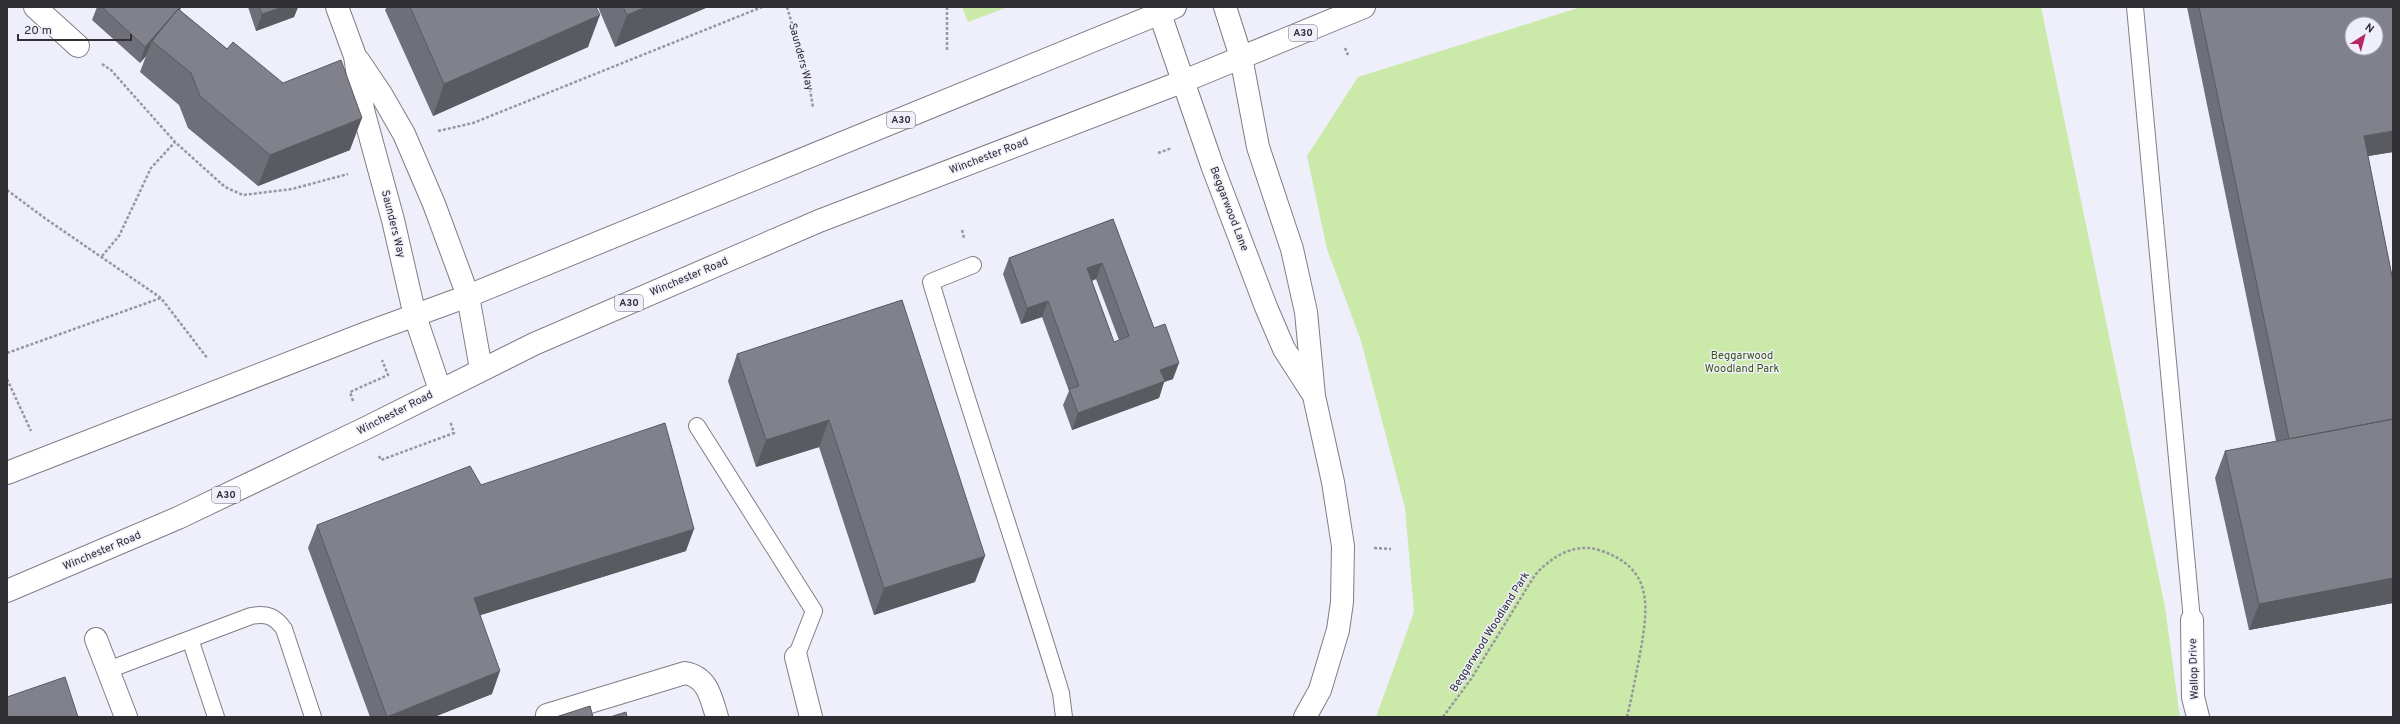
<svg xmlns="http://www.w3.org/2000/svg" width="2400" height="724" font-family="Overpass,sans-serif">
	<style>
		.green { fill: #cbe9a8 }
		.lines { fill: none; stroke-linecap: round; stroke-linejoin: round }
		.service-casing { stroke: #7e7e88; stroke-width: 18 }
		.minor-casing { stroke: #7e7e88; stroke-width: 24 }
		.tertiary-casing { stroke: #7e7e88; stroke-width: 24 }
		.primary-casing { stroke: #7e7e88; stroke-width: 24 }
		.path { stroke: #9797a0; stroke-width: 2.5; stroke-dasharray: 3 2; stroke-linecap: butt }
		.service { stroke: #fff; stroke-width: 16 }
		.minor { stroke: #fff; stroke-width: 22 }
		.tertiary { stroke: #fff; stroke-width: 22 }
		.primary { stroke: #fff; stroke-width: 22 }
		.wall { fill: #6e6f78; fill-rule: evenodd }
		.shaded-wall { fill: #5a5a61 }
		.building { fill: #80818b; stroke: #5a5a61; fill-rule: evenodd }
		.labels { text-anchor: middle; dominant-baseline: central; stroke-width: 3; stroke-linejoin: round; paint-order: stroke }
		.shield { fill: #efeffb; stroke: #68686f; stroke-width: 1 }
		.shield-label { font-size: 10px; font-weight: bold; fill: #2e2e33 }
		.street-label { font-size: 11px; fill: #2e2e33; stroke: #efeffb }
		.park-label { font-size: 11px; fill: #3a540e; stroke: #efeffb }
	</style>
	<rect width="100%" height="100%" fill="#efeffb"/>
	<path class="green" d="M962,7H1008L968,22Z
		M1581,7H2041L2165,607L2180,717H1376L1414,612L1405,508L1361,341L1327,249L1307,156L1358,77Z"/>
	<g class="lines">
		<g class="service-casing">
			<path id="service" d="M2135,7L2192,620
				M973,265L931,282C972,420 1019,555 1061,693L1064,717
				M697,426L814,611L796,657
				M190,639L216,717
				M108,670L251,616C266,613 275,616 284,629L313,717"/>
		</g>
		<g class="minor-casing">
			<path id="minor" d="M35,7L78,46
				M337,7L355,56L363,110L393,220L415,316L440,390
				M358,60L381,94L404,134L434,204L468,296L481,369
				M2192,620L2193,697L2198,717
				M96,639L126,717
				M796,657L811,717
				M547,715L685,673C708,677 711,698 717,717"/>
		</g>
		<g class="tertiary-casing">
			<path id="tertiary" d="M1225,7L1241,57L1258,147L1292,249L1306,312L1314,396L1333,482L1343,546L1342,602L1338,630L1320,690L1305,717
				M1160,14L1212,165L1266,307L1284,349L1313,394"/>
		</g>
		<g class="primary-casing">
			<path id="primary" d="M7,473L369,332L468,296L1175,7
				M7,591L178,518L366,428L534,344L819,221L1184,81L1364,7"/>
		</g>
		<path class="path" d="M787,7L808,78L813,107
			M947,7V51
			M1345,48L1348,55
			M102,64L111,70L175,142L225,187L243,195L292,189L348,174
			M438,131L473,123L762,7
			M1158,153L1172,148
			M7,190L46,219L161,298L208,359
			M962,230L964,238
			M102,256L119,236L151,168L175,142
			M7,353L161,298
			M7,379L31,431
			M353,401L350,392L388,375L382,360
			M379,456L381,460L454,433L450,421
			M1374,548L1391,549
			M1443,717L1471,679L1535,575C1550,558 1574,542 1599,550C1655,568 1648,608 1640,654C1636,675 1632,696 1627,717"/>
		<use href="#service" class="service"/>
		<use href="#minor" class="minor"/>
		<use href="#tertiary" class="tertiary"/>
		<use href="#primary" class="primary"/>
	</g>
	<path class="wall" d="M97,7H181L180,10L227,49L350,150L258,186L188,128L179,105L140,72L146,56L140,63L92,20Z
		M248,7H298L294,17L256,31Z
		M387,7H596L588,47L433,116L385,10Z
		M598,7H708L615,47Z
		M2187,7H2393V152L2368,156L2393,281V603L2249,630L2215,478L2225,451L2276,441Z
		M1113,219L1173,379L1164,382L1159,398L1072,430L1063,405L1069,391L1042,317L1021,324L1003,274L1009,258ZM1096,279L1119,340L1114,342L1092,281Z
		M902,300L975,582L874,615L819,447L756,467L728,381L737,354Z
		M481,485L686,551L480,615L492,694L434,717H370L308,548L317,525Z"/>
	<path class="shaded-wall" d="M181,7L175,23L152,41L146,56L140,63L145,47Z
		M283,7H298L294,17L256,31L262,14Z
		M646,7H708L615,47L627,15Z
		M600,15L588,47L433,116L444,84Z
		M362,118L350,150L258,186L270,155Z
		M2393,131V152L2356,158L2364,136Z
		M1102,263L1096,279L1081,284L1087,268Z
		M1048,301L1042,317L1021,324L1027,308Z
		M1179,363L1173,379L1164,382L1159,398L1072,430L1078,413L1160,370Z
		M829,420L819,447L756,467L766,440Z
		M694,529L686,551L465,620L474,598Z
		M985,556L975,582L874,615L884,588Z
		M2393,578V603L2249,630L2259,604Z
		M500,671L492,694L434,717H387Z"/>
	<path class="building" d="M102,7H181L179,9H178L145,47Z
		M259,7H283L262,14Z
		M410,7H596L600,15L444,84Z
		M623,7H646L627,15Z
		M2199,7H2393V131L2364,136L2393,281V419L2289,439ZM2352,24H2376V48H2352Z
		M178,9L227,49L233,42L283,83L341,60L362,118L270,155L200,96L191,73L152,41Z
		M1113,219L1154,328L1165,324L1179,363L1160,370L1165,381L1078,413L1069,389L1079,386L1048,301L1027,308L1009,258ZM1102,263L1129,336L1114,342L1087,268Z
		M902,300L985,556L884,588L829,420L766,440L737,354Z
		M2393,419V578L2259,604L2225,451Z
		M665,423L694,529L474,598L500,671L387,717L317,525L470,466L481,485Z
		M65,677L78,717H7V697Z
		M590,706L593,717H556Z
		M626,712L627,717H610Z"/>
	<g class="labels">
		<g class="shield">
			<rect x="1289" y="25" width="28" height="16" rx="3"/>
			<rect x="887" y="112" width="28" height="16" rx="3"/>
			<rect x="615" y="295" width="28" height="16" rx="3"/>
			<rect x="212" y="487" width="28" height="16" rx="3"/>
		</g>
		<g class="shield-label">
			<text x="1303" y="33">A30</text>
			<text x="901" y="120">A30</text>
			<text x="629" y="303">A30</text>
			<text x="226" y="495">A30</text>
		</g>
		<g class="street-label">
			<text transform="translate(801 57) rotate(75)">Saunders Way</text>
			<text transform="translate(989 156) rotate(-21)">Winchester Road</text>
			<text transform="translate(1229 209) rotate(69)">Beggarwood Lane</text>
			<text transform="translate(393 224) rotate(76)">Saunders Way</text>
			<text transform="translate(689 277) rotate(-23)">Winchester Road</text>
			<text transform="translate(395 413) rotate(-27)">Winchester Road</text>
			<text transform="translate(102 551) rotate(-23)">Winchester Road</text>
			<text transform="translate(1490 632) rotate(-58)">Beggarwood Woodland Park</text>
			<text transform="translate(2194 669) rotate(-92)">Wallop Drive</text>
		</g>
		<g class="park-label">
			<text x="1742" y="356">Beggarwood<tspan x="1742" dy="13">Woodland Park</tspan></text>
		</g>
	</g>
	<rect width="2400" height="724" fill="none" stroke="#2e2e33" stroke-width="16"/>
	<g transform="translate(2364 36) rotate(36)"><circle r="19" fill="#efeffb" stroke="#a2a2ab"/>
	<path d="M0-3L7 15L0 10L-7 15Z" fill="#b6285e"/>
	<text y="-6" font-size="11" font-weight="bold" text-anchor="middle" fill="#2e2e33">N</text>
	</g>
	<path d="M18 34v6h113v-6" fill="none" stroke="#2e2e33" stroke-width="2"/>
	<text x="24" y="34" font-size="12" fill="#2e2e33" stroke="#efeffb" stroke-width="3" paint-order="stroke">20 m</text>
</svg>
